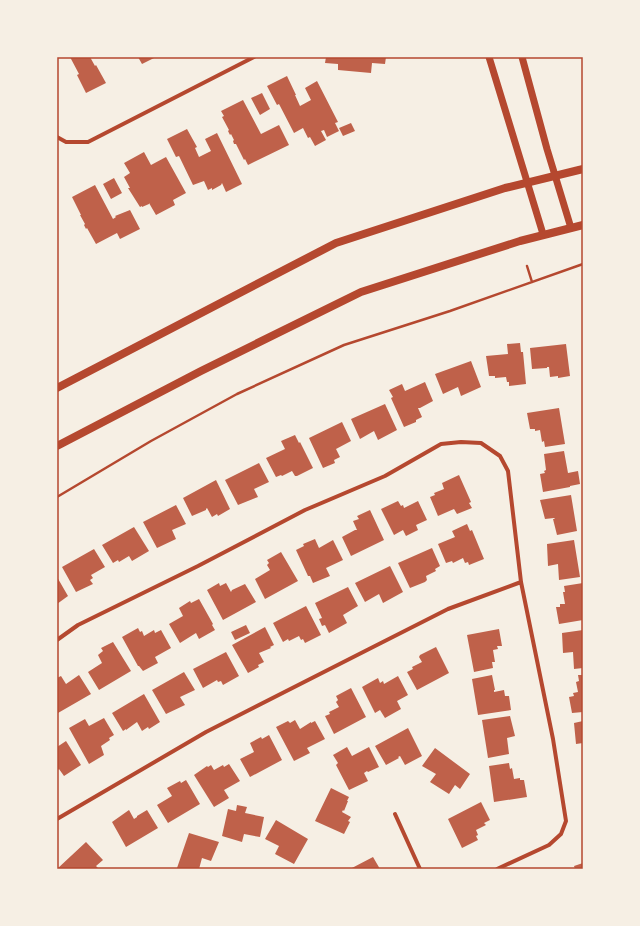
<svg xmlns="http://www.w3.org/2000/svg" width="640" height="926" font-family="'Open Sans',sans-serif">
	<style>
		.building { fill: #bf614a }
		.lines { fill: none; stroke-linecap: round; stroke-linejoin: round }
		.path { stroke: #b5482f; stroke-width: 2.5 }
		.minor { stroke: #b5482f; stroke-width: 4 }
		.tertiary { stroke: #b5482f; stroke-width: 7 }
		.secondary { stroke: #b5482f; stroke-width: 8 }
		.neatline { fill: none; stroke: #b5482f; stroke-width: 1.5 }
	</style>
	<rect width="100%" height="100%" fill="#f6efe4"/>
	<path class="building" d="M70,57H90L95,66L96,65L106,83L86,93L77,75L79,74Z
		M138,57H156L142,64Z
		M326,57H386L385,64L372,63L371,73L338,70V64L325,63Z
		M287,76L296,95H295L300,106L311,100L305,88L317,81L338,122L335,123L339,131L327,137L324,130L321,131L326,140L315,146L310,137L308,138L303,128L294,133L279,104L277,105L267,86Z
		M262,93L270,109L260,115L251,98Z
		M243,100L261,134L279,125L289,145L248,165L245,159L244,160L236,144H234L233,141L234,140L231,134L230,135L228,131L229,130L222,117L224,116L221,111Z
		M351,123L355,131L343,136L339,128Z
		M187,129L197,147L195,148L199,157L211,151L205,139L217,133L242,184L226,192L222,183L221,185L212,190V188L208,190L204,181L193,185L179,156L176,157L167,139Z
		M144,152L151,165L166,157L186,193L173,200L175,205L156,215L149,203V204L142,207V206L140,207L128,188H130L124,177L130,173L124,163Z
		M114,178L122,193L111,199L103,184Z
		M95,185L113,219L116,217L115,216L130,210L140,229L120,239L117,233L96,244L87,228L86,229L84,225L85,224L80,215H81L72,197Z
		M520,343L521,352H523L526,384L509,386V382H507L506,377L495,378V376H489L486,356L508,354L507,344Z
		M566,344L570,376L558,378V376L550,377L549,367H547V368L532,369L530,348Z
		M471,361L481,387L461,396L458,387L443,394L435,374Z
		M425,382L433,401L420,408H418L422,417L416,420V422L404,427L391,398L393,397L389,390L402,384L405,391Z
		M385,404L397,430L378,440L374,431L360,439L351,419Z
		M559,408L565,444L545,447L544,441L542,442L540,430L535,431V429H530L527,413Z
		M342,422L351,441L336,449L340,457L334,460L335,463L323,468L309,438Z
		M295,435L299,443L300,442L313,468L297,476H295L292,471L282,476L281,475L276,477L266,458L285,449L281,441Z
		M564,451L568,473L578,471L580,484L570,486V487L543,492L540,474L545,473L544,471L546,470L544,454Z
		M259,463L269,482L254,489L258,497L238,505L225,480Z
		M459,475L471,502L469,503L472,508L457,514L454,509L438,516L430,497L435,495L434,493L444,489L442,483Z
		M216,480L230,509L218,516L217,514L212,517L207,508L206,509V510L192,516L183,498Z
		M571,495L577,531L557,535L553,519H555L554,518L545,519L540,500Z
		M398,501L401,506L403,505L404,508L418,501L427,520L416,525L418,530L406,536L403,530L394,535L381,509Z
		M176,505L186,524L172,530L176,539L157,548L143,522Z
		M370,510L384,540L351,556L342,537L355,530H357L353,521L359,519L357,516Z
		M467,524L470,531L472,530L484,559L469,565L468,562L465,563L463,558L453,563L452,561L446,563L438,544L455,537L452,531Z
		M134,527L149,551L132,561L129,556L119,562L118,560L113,563L102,545Z
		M315,539L319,548L333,540L343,560L326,568L330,576L313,583L310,576H308L296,550L304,546L303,544Z
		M574,540L580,577L559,580L558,564L548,566L547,544Z
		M432,548L440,566L435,569L436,571L426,576L427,580L425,582L410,588L398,563Z
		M94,549L105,567L91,575L93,578L90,580L93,584L76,592L62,567Z
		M281,552L298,581L265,599L255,579L270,570L267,565L269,563L267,560Z
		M390,566L403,592L383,603L379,594L365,602L355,583Z
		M57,577L68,596L57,604Z
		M219,583L220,586L226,583L231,592L232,590L245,584L256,602L223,620L207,590Z
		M583,583V620L559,624L556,607H560V604H565L563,592H565L564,586Z
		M348,587L358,606L343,615L347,623L329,633L325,625L322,626L319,619L322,618L315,603Z
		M199,599L213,624L212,625L215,630L199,639L196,633L180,643L169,624L183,616L179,608L190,601L191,603Z
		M306,606L321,635L305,643L303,639L301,640L299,636L289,641L288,639L283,642L273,623Z
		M246,625L250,633L235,640L231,632Z
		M265,627L274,645L270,647L271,648L259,653L264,662L258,665L259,667L248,673L232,645Z
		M138,628L140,632L142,631L144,636L154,630L155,633L161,630L171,648L155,657L158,663L143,671L139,666H138L122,637Z
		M499,629L502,646H497L498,649L493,650L495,662H492L493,668L474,672L467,635Z
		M583,630V668L574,669L573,652L563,653L562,633Z
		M113,642L131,671L99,690L88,672L102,663L98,655L103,651L101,648Z
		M436,647L449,673L417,690L407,672L413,669L412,667L422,662L419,657L420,655Z
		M226,652L239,676L223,685L221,681L218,682L217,680L203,688L193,669Z
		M184,672L195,690L180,697L185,705L166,714L152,690Z
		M79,675L91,694L58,713L57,711V678L61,676L66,684Z
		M492,675L495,690H494V692L504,690L505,696H509L511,710L478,715L472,679Z
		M578,675H583V712L572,713L569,697L574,696L573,693L578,692L576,682L579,681Z
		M398,676L408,695L397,701L401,709L385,718L380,710L375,713L362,687L378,678L380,683L383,681L384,684Z
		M351,688L366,717L334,734L325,716L330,714L329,712L339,707L336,702L338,700L336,696Z
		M144,694L160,722L149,729L148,727L142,731L137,722L126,730V729L123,731L112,713Z
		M510,716L515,736L507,738L509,754L488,758L482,720Z
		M104,718L114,735L109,738L110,740L101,746L104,755L89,764L69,728L85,719L89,726Z
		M295,720L300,729L311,722V723L315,721L325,739L307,748L310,753L294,761L276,727L288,721L290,723Z
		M583,721V743L576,744L574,723Z
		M408,728L422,756L405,765L400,756L398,757L399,758L386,765L375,746Z
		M269,735L282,760L250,777L240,759L254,752L250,743L261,737L262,739Z
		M66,741L81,765L64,776L59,769L57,771V747Z
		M347,747L352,756L369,747L379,767L368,772L367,771L364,773L368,781L349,790L336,765L338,763L333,755Z
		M435,748L470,774L460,789L455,785L449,794L430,782L436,774L422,766Z
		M509,763L510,769L512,768L514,779L520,778V780H524L527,797L494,802L489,766Z
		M229,764L240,781L224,790L229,798L214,807L194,775L207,766L208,767L211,765L214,770L223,765L224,767Z
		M186,780L200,804L168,823L157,805L172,796L167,788L180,781L181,783Z
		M331,788L349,797L347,801H348L344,811L343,810L342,812L351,817L348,821L350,822L344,834L315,821Z
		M481,802L490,820L484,823L486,825L476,830L478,835L476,836L478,840L462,848L448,819Z
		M237,805L247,807L245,813L264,817L260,837L244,834L242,842L222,836L228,809L236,811Z
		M129,810L134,819L137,817V816L147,810L158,828L126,847L112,822Z
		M276,820L308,839L294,864L275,854L279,846L265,839Z
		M189,833L219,842L211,861L202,858L199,869L177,868Z
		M86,842L103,860L96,866L99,869H57Z
		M373,857L380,869H350Z
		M583,863V869H575L574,866Z"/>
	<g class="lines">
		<path class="path" d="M527,266L532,282
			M57,497L151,441L237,394L344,345L450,311L583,264"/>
		<path class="minor" d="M57,137L66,142H88L254,57
			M57,640L78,625L198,566L305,510L385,476L441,444L461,442L481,443L500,456L508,471L521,582L553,739L566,821L561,834L549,845L497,869
			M395,814L420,869
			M57,819L206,732L375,646L448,609L521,582"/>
		<path class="tertiary" d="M489,57L543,234
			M522,57L547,149L571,228"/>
		<path class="secondary" d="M57,388L336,243L505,188L583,169
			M57,446L201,371L361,292L520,241L583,225"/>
	</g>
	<rect width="640" height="926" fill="none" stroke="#f6efe4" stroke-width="116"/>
	<rect x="58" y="58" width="524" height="810" class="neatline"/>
</svg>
